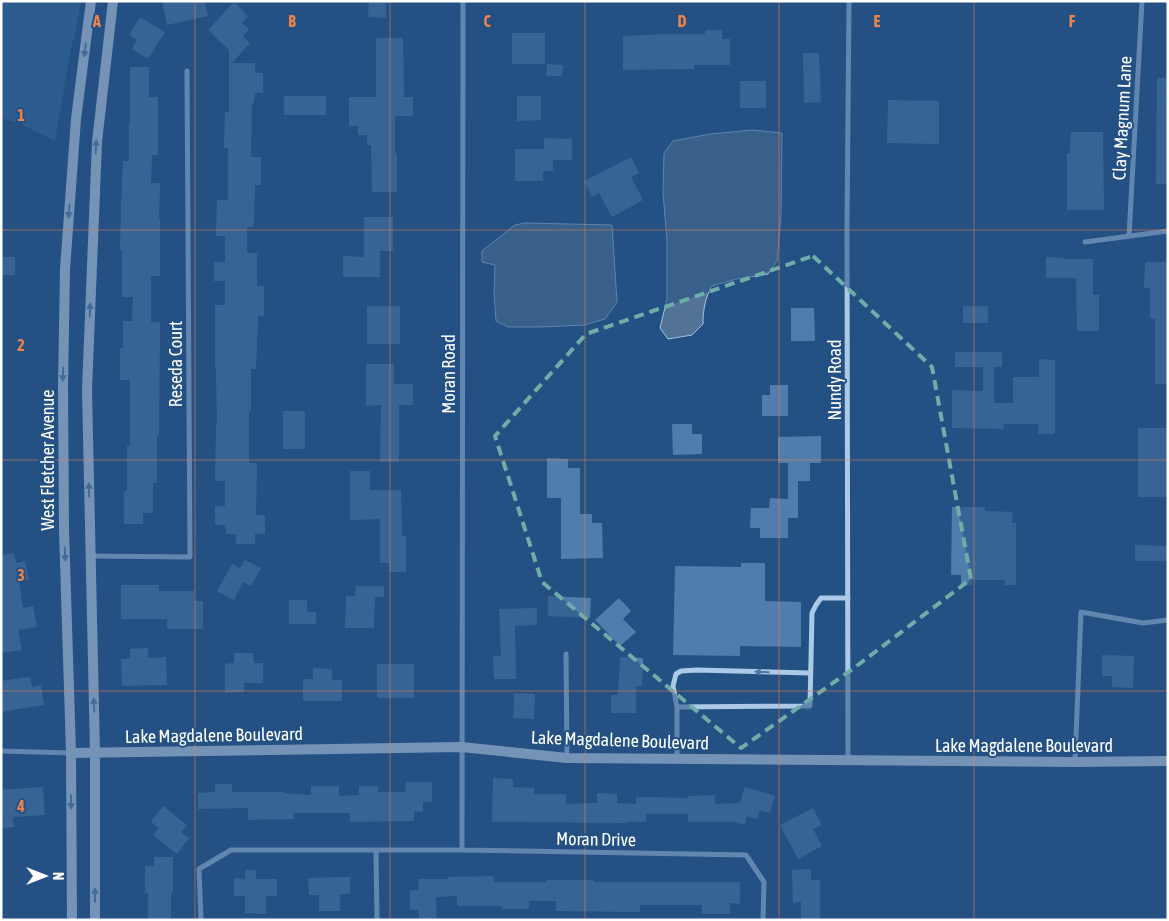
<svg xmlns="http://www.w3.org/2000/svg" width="1169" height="921" font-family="'Asap Condensed',sans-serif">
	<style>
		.green { fill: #396ba0 }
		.water { fill: #527296; stroke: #a1c4e8 }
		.building { fill: #507dac }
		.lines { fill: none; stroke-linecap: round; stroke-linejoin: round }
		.street { stroke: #acc9e7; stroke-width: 5 }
		.secondary { stroke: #d7e5f6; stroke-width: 10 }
		.oneway { fill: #6c8cb1 }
		.oneway2 { fill: #4d75a1 }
		.marked { fill: none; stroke: #6fada8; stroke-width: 4; stroke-dasharray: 10 6; stroke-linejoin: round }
		.grid { fill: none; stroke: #ee8249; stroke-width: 1; stroke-opacity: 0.55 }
		.labels { text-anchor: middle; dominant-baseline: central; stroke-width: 4; stroke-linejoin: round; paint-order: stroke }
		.street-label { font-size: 18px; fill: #fff; stroke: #245183 }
		.grid-label { font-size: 16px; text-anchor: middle; font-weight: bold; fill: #ee8249; stroke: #245183; stroke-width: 4; stroke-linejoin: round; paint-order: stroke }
	</style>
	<rect width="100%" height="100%" fill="#245183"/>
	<path class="green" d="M1,1H81L74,38L71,48L55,141L21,124L1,118Z"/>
	<path class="water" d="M753,130L782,133L781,216L777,261L768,274L736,279L712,286C705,298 703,310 703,324L692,335L668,339L660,328L667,299V240L663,193L664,153L673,141L710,134Z
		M525,223L612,225L617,302L605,319L584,325L541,327H508L496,321L494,292L495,265L482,262V251L515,225Z"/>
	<path class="building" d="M162,1H205L208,16L167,25Z
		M369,1H386V18L368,17Z
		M234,2L248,16L242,23L249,29L243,36L250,43L232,63H255V73H263V93H255L254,103H252L251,157H261V185H255L254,227H247V253H257V286H264V316H258L256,369H251V411H249V463H257L256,515H265V534H255V544H236V534H226L225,525H215V506H225V481H215L216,425H217L216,369H215V305H225V281H214V262H225V236H216L217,200H228V148H224L225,112H229V50L208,30Z
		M140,17L165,32L148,59L132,49L137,40L129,35Z
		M705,30H722V39H730V65H694V69L623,70V36L663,34H705Z
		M512,33H545V64H512Z
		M376,38H403L404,97H413V116H395V153H397V192H372L371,145H367V135H358V126H349V97H376Z
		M803,53H819L821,102L804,103Z
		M547,64L563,65L562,76H546Z
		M130,67H149V97H158V155H152L151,183H160L159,219H160V276H151V322H160L159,435H157V483H153V513H143V524H124V491H127V446H130V380H120V348H123V321H132L133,297H122V250H120L121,208L123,161H129V123H130Z
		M1157,78H1168V184H1156Z
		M740,81H766V108H740Z
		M284,96H326V115H284Z
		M517,96H541V120L517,121Z
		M888,100L939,101V144L887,143Z
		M1071,132H1103L1104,210H1067V153H1070Z
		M544,138L572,139V160H553V171H543V181H515V149H544Z
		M631,157L639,173L631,177L643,200L612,217L599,193L592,197L584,181Z
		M364,217H393V251H380V277H343V256L364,257Z
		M1,257H15V275H1Z
		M1046,257L1064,258V259H1093V295H1099V331H1077L1076,278H1046Z
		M1145,262H1168V384H1155V319L1150,318V288H1144Z
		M367,306H400V344H367Z
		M963,306H988V323H963Z
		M791,308H814L815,341H791Z
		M955,352H1002V367H994V403H1013V377H1039V359L1055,360V434H1038L1039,424H1004L1003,429L952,428V390L983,391V367H955Z
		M366,364H394V384H413V405H399V462H380L381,405L366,406Z
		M770,385H788V416H762V395H770Z
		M283,411H305V449H283Z
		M672,424H692V434H702V454L673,455Z
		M1138,428H1168V497H1138Z
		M821,436V463H810V481H798V518H788V538H760V528H750L751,508H769L770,498L788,499V463H778V437Z
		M547,458L568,459V468H580V514H592V523H602L603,558L561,559V498H547Z
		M350,471H370V490H401L402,536H406V572H389V563H380V519L350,520Z
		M952,507H985V511L1013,512L1012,523H1016V585H1005V580H972V585L961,584V575H951Z
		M1135,545L1168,546V561H1135Z
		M14,553L16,563L25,561L29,580L19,581L23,608L33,606L37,627L18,630L22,650L1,653V555Z
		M245,560L261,568L251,586L243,582L234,600L217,591L232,564L240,568Z
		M741,563H765V601L801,602V647L740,646V656L673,655L675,566L741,567Z
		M121,585H159V591H194V601H203V629H167V619H121Z
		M356,586H384V597H375L374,628H345L346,596H355Z
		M548,596L591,598L590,618L548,616Z
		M619,598L631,611L623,619L636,632L620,646L595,620Z
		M289,600H307V612H316V624H289Z
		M537,608V625L515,626L516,679H494L493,656H501L499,609Z
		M148,648V658L166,657L167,685L122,686L121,659L130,658V649Z
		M234,653H253L254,663H263V683H244V692L225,693V664L234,663Z
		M1102,655L1134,656L1133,688L1112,687V676H1102Z
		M620,657L643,658L642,686H636V713H611V695H618Z
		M377,664H414V698H377Z
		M313,668L332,669V680H342V701H303V679H313Z
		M30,677L32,687L41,685L44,705L1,712V681Z
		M514,693L535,694L534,719L513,718Z
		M493,778L513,779V787L534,788V794H566V804L597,803V793L617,794V803L636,804V797L688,798V796L715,795V804L740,803L745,787L775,796L770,813L760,810L757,819L747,816L745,825L734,822H688V814H646V822H627V823L492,822Z
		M406,782H432V802H423V812L414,811V821L350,822V813H294V819L248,820V808L198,809V793L215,792V784H232V792H284V793L311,795V786H339V796L359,795V786H378V792H405Z
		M43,787L45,815L13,817L14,827L3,828L1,790Z
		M163,806L187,825L181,832L189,838L177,854L153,835L159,828L151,822Z
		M813,808L822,825L813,829L822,846L798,859L780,825Z
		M154,857H173V893H171V920H148V893H145V866H154Z
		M811,869V880H820V920H801V902L793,903L792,870Z
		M245,870H256V879H277V896H266V914L245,913V896H234V878L245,879Z
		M493,876L494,882H547V880H593V882H740V904L730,903V914H702V905H640V912L556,911V901H529V909H502V906H457V896L436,897L437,920H419V910H410V890H419L418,879H448V877Z
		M350,877V894H340V911H319V895H309L308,878Z"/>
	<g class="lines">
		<path class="street" d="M1129,236L1142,1
			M1085,242L1168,231
			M90,556L190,557L187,71
			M566,654L567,757
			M677,707L810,706L812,613L816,605L821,598H848
			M1,751L71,753
			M677,759V707L673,686L676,674L681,671L697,670L810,673
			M848,760L847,227L849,1
			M1075,762L1081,612L1143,623L1168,620
			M376,850L377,920
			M462,850L463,1
			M201,920L199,869L231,850H462L746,855L764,882L763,920"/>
		<path class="secondary" d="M71,753L461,747L567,758L1075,762L1168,761
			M72,920L71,753L64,530L63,386L65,269L70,201L76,119L91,1
			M95,920V753L87,390L97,142L113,1"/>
	</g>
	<defs><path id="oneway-solid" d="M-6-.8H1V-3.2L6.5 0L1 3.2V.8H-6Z" transform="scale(1.25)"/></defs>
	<g class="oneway">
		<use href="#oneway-solid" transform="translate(85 50) rotate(97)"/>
		<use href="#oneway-solid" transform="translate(96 147) rotate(-87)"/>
		<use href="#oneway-solid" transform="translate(69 211) rotate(94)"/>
		<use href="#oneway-solid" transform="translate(90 310) rotate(-88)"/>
		<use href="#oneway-solid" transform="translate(63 374) rotate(91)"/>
		<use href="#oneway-solid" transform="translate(89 490) rotate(-91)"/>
		<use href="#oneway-solid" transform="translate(65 554) rotate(88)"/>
		<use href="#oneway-solid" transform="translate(94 705) rotate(-92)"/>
		<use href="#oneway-solid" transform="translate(71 802) rotate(90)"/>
		<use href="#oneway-solid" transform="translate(95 895) rotate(-90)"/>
	</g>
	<use class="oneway2" href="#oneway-solid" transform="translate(762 672) rotate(-178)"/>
	<path d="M0 0H1169V921H0ZM813,256L932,367L971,579L854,668L741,748L542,582L495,436L586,334Z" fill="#245183" fill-opacity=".55" fill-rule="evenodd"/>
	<path class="marked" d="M813,256L932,367L971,579L854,668L741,748L542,582L495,436L586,334Z"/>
	<path class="grid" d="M195,1V920M390,1V920M585,1V920M779,1V920M974,1V920M1,230H1168M1,460H1168M1,691H1168"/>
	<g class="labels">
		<g class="street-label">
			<text transform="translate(1122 118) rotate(-87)">Clay Magnum Lane</text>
			<text transform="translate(175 364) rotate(-90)">Reseda Court</text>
			<text transform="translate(448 374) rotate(-90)">Moran Road</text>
			<text transform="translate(834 380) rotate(-90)">Nundy Road</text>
			<text transform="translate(47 460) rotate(-90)">West Fletcher Avenue</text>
			<text transform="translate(214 735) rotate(-1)">Lake Magdalene Boulevard</text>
			<text transform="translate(620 740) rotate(2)">Lake Magdalene Boulevard</text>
			<text x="1024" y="745">Lake Magdalene Boulevard</text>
			<text transform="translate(596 839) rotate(1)">Moran Drive</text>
		</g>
	</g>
	<g class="grid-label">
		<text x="97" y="27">A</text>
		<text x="292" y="27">B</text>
		<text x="487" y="27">C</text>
		<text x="682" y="27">D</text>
		<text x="877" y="27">E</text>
		<text x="1072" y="27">F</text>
		<text x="21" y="121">1</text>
		<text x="21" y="351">2</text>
		<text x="21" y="581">3</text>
		<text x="21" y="812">4</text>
	</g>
	<rect width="1169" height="921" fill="none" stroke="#ffffff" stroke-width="5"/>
	<g transform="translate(45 876) rotate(90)" stroke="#245183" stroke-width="4" paint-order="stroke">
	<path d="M0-4L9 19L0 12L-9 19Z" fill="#ffffff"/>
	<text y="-8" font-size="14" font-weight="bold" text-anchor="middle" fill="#ffffff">N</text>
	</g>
</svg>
